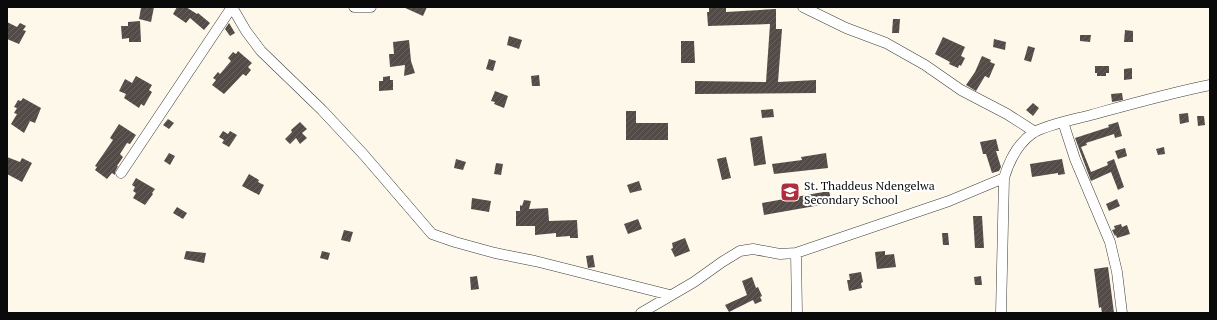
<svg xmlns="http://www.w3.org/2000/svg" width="1217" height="320" font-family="'PT Serif',serif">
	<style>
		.building { fill: url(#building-hatch) }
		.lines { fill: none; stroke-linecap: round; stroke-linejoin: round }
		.minor-casing { stroke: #3d3d3d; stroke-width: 11 }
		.minor { stroke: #fff; stroke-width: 10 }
		.labels { text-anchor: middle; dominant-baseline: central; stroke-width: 4; stroke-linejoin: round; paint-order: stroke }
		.poi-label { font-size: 12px; fill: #0a0a0a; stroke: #fff; text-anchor: start }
	</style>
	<defs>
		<pattern id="building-hatch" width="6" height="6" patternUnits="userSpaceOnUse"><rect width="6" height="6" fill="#524b48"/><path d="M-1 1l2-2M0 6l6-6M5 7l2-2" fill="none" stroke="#66605e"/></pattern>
	</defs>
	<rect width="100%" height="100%" fill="#fdf8e9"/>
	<path class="building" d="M144,7H154L151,22L139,19L141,8H143Z
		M177,7H186L197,14L198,13L210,23L204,30L190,18L186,23L173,14Z
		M403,7H427L423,16Z
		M709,7H726V12L776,9V29H782L778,82L816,80V93L695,94V81L766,82L770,24L708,26L707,12H709Z
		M893,19H900L899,33H892Z
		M140,21L141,42H129V38L122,39L121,26H128V22Z
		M7,22L17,27L20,23L26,26L23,30L26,31L19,44L7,39Z
		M229,23L235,33L230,36L225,29Z
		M1125,30L1133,31V42H1124Z
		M1080,35H1091L1090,42L1080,41Z
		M509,36L522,40L519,49L507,45Z
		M943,37L965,47L961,56L965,58L961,66L959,65L958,68L949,64L950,62L935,54Z
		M994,39L1006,42L1005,50L993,47Z
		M409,40L411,61L415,73L404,76L405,65L390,67L389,54H394L393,42Z
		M681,41H694L695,63H681Z
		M1028,46L1035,48L1031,62L1024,60Z
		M238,51L252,63L248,67L251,70L246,76L243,74L224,94L212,85L216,80L213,78L218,72L220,74L231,61L228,58L233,52L236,54Z
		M982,56L991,60L990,62L995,64L989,78L985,76L976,91L966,85L975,72Z
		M489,59L496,61L493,71L486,69Z
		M1095,66H1109V73H1106V76H1097V73H1095Z
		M1132,68V79L1124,80V69Z
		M539,75L540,86H532L531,76Z
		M136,76L152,85L149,90L152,92L144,106L141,104L139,108L124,98L126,94L119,91L125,79L132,83Z
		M390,76V80H393V90L379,91V81H383V77Z
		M495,91L508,96L504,108L494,104L495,102L491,101Z
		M1122,93L1123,100L1112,102L1111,94Z
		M23,98L41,108L35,123L30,121L24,133L11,124L17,114L14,113L17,108L14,107L18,100L21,101Z
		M1033,103L1039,108L1033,116L1026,110Z
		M773,109L774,117L762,118L761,110Z
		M626,111H636V123H668V140H626Z
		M1188,113L1189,122L1180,124L1179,114Z
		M1197,116H1204L1205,125L1198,126Z
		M168,119L174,123L169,129L163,125Z
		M300,122L307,129L302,133L307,138L300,144L296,138L290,144L285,139L292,132L291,130Z
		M1118,122L1122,136L1115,138L1114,134L1086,143L1087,145L1081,147L1091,172L1108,165L1107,162L1114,159L1124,187L1118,190L1111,172L1091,181L1075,138L1109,127L1108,125Z
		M119,124L136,135L130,144L127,143L120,154L123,157L117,166H118L115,172V175L112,173L107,179L95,170L97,167L95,166L113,140L110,138Z
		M223,131L228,134L230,131L237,135L229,147L222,143L224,140L219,137Z
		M762,136L766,164L754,166L750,138Z
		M996,139L999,151H996L1001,167L999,171L992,173L986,154H983L980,142Z
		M1164,147L1165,154L1158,155L1156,149Z
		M1125,148L1127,156L1118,159L1115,151Z
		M169,153L175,156L170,165L164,161Z
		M826,153L828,168L774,174L772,164L802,160L801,157Z
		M7,157L20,162L22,158L32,163L22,182L7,174Z
		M726,157L731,178L722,180L717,159Z
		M456,159L466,162L463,170L454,168Z
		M1062,159L1065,174L1058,175V173L1032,177L1030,164Z
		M496,163L503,164L501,175L494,174Z
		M249,174L259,180L258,182L264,185L259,195L242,186Z
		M136,178L155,189L152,193L153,194L145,205L133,198L136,193L133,191L135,187L132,185Z
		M639,181L642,190L630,193L627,185Z
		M829,191L832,203L764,215L762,203Z
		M472,198L491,201L489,212L471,209Z
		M1117,199L1120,206L1109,211L1106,204Z
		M524,200L531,201L529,209L548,208L549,221L577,220L578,238H570V236L556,237V233L535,235V226H516V211H520V205L522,206Z
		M177,207L187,213L183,219L173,213Z
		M973,216H982L984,248H975Z
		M638,219L642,229L628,234L624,224Z
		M1121,224L1122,227L1127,225L1130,234L1117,238L1116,235L1115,236L1112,230L1115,229L1114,226Z
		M344,230L353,232L350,242L341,240Z
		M942,233H948L949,245H943Z
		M685,238L690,251L675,257L671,249L673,248L672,243Z
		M186,251L206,253L204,263L184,259Z
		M322,251L330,253L328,260L320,258Z
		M885,251V255L894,254L896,267L877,269L875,252Z
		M593,255L595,267L588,268L586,256Z
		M1108,267L1114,313H1102L1101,307L1099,308L1094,269Z
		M861,272L863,282L861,283L862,288L849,291L847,280H850L849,274Z
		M477,276L479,289L471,290L470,277Z
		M981,276L982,285H975L974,277Z
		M752,277L756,288L758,287L762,296L760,297L762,301L755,304L753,300L729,312L725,305L747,295L742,281Z"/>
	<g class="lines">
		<g class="minor-casing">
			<path id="minor" d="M232,7L246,31L261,51L322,110L364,155L432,234L455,242L495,253L535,261L670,295
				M354,7H371
				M803,7L846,28L886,43L925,65L961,90L1007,114L1035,132
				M1063,122L1075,159L1110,242L1117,272L1122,313
				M121,173L232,7
				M796,253L949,201L1004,178C1009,161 1017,144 1033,133C1045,125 1076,119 1091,115C1131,104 1170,93 1210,85
				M641,313L694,282L722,262L740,251L753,249L780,254L796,253L797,313
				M1001,313L1004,178"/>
		</g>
		<use href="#minor" class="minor"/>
	</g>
	<defs>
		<g id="school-square" transform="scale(1)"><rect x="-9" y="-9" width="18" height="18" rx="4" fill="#ae2e3e" stroke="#fff"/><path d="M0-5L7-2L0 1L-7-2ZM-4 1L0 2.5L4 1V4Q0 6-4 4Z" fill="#fff"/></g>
	</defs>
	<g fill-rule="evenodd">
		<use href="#school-square" x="790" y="192"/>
	</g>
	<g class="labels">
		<g class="poi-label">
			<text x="804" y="185">St. Thaddeus Ndengelwa<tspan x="804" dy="14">Secondary School</tspan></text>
		</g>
	</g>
	<rect width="1217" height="320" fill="none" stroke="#0a0a0a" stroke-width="16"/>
</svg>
